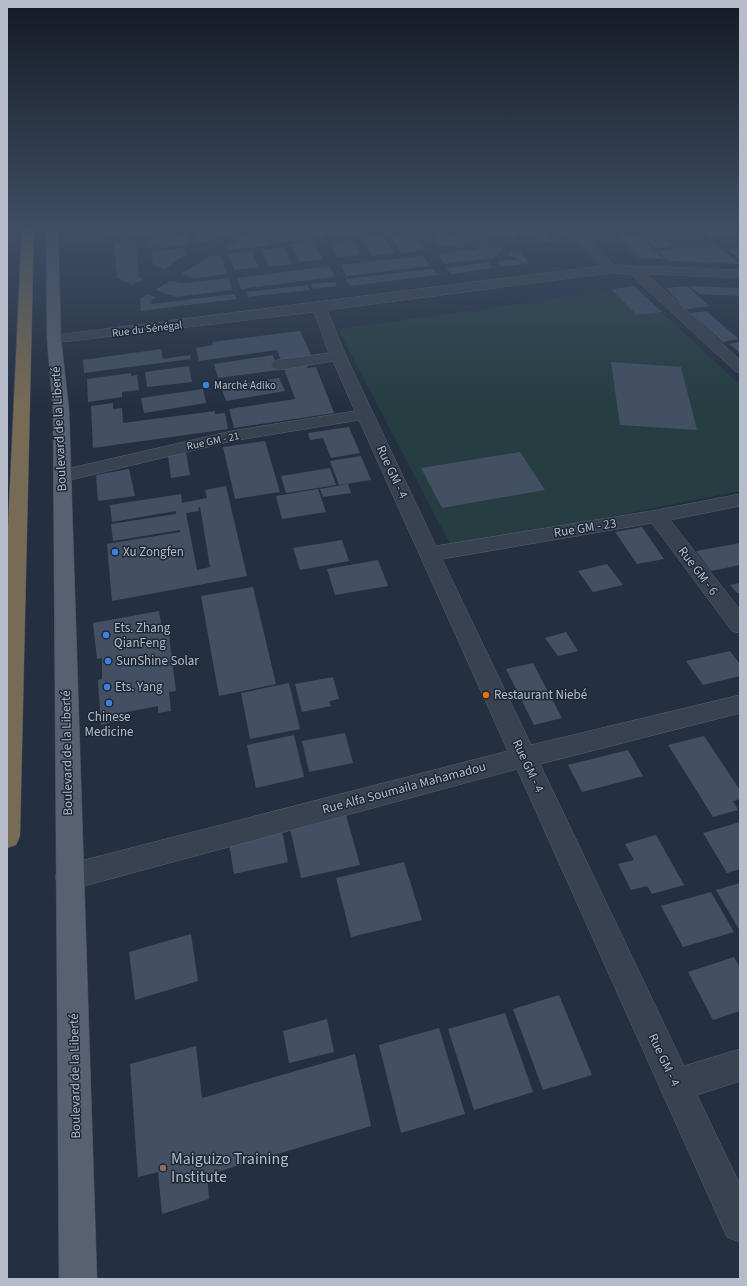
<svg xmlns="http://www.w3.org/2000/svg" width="747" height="1286" font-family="'Source Sans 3',sans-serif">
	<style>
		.green { fill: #263e42 }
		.building { fill: #435064; fill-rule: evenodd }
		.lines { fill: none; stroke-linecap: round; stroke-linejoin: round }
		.minor-casing { stroke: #57606e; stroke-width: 1 }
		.major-casing { stroke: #424b5a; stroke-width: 1 }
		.highway-casing { stroke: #404a58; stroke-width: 1 }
		.minor { fill: #394251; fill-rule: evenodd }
		.major { fill: #576171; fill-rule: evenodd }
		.highway { fill: #786b55; fill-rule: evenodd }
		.shop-dot { fill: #3f7fe0; stroke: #1d2736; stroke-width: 1.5 }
		.food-dot { fill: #e8710a; stroke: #1d2736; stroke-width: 1.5 }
		.education-dot { fill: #8d6e63; stroke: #1d2736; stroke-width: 1.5 }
		.labels { text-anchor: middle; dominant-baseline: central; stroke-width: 3; stroke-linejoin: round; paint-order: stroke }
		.far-street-label { font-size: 11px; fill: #b5bdcb; stroke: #1d2736 }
		.far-poi-label { font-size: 11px; fill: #b5bdcb; stroke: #1d2736; text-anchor: start }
		.street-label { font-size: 13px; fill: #b5bdcb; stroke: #1d2736 }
		.poi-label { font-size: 13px; fill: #b5bdcb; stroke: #1d2736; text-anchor: start }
		.near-poi-label { font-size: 16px; fill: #b5bdcb; stroke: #1d2736; text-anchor: start }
	</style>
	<rect width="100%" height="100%" fill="#243042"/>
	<path class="green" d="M635,288L740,385V491L452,548L338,329Z"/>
	<path class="building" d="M110,226H134L135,237L111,239Z
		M142,226H183L185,232L143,236Z
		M199,226H239L213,242L198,243L195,227Z
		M260,226L270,246L228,250L227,247Z
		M273,226H292V227L274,229Z
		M332,226H355L360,236L339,238Z
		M377,226H407L412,230L382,234Z
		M496,226H518L524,232L514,240L493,236L500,230Z
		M526,226H537L553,242L536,244L533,240H539Z
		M598,226H616L618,228L602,230Z
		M697,226H721L733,235L710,238Z
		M320,228L326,237L276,243L271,233Z
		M440,232L467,242L461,247L438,244L432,233Z
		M414,233L425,250L401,253L391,236Z
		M638,234L664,259L639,258L617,236Z
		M188,235L190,244L149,248L147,238Z
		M383,236L394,253L372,256L361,238Z
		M667,240L673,247L656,248L649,242Z
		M136,241L139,276L143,280L132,285L117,278L114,243Z
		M313,241L323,259L300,262L291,244Z
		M354,242L362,255L338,257L331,244Z
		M482,244L503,249L494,258L445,264L438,254L477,249Z
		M715,244L740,264L669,261L658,251Z
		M183,248L187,254L164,269L153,265L151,252Z
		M284,248L292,264L269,267L262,250Z
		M740,248V259L727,249Z
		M252,251L258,267L234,270L228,254Z
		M512,251L521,253L530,263L525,264L517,258L508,255Z
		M220,255L228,274L196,278L181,274L210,256Z
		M423,256L430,266L346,276L341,265Z
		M517,259L522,264L501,267L497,262Z
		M488,262L493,268L451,274L446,268Z
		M329,266L335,277L241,289L237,278Z
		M433,269L437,275L350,286L346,279Z
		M229,278L232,290L176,297L155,290L170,281L184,283Z
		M335,282L337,286L313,289L311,284Z
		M307,285L310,290L248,297L247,292Z
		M634,286L662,312L637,315L611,289Z
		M688,286L697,295L709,306L682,310L676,304L685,302L680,303L666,288Z
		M690,286L740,288V296L699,294Z
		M147,294L155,297L151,301L152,304L234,294L237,299L141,311L140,299Z
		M706,311L739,339L723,342L690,313Z
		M300,331L313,359L282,363L277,350L199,361L196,348L213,345L212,342Z
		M740,342L739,352L729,344Z
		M161,349L163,359L190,355L191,359L84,373L83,360Z
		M273,355L278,370L218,378L214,364Z
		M611,362L681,367L697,430L620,425Z
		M306,363L308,368L316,367L334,413L234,428L229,409L295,399L283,366Z
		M189,366L192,382L147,387L145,372Z
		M131,373V376L137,375L139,390L122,392V397L88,402L87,379Z
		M279,378L285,391L226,401L221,387Z
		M203,389L206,403L144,413L141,398Z
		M113,403V409L122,408L123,423L215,411V414L225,413L228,429L93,448L91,406Z
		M349,427L360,453L331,458L323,438L310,440L308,433Z
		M265,441L280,492L235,499L223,447Z
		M520,452L545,490L442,508L421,468Z
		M186,453L190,475L171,478L168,456Z
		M361,456L371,480L339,485L330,461Z
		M330,468L336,485L286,493L281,476Z
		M129,469L135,496L98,501L96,475Z
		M348,484L351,493L323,497L320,489Z
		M226,486L247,576L112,601L107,544L180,532V530L113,541L111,524L176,514V511L112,522L110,505L181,494L182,503L207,498L205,490ZM198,507H200L210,567L197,570L186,513L199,511Z
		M318,489L326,512L282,519L276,496Z
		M642,527L664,559L637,564L615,532Z
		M342,540L349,561L300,570L293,548Z
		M740,543V565L711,571L696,551Z
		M378,560L388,586L335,595L327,569Z
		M607,564L623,585L593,592L578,571Z
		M740,583V593H737L730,585Z
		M253,587L276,684L219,696L201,596Z
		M159,611L162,629L168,627L176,691L169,692L171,711L158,713V706L117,714V721L101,725L98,680L102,679V658L97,659L93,623Z
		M566,632L578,651L558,656L545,638Z
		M730,651L740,664V676L703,685L686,661Z
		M533,663L562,718L534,725L506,669Z
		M333,677L339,699L329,701L331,706L302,712L295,684Z
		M289,683L300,729L250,739L241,693Z
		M345,733L353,763L309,772L302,741Z
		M294,735L304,777L256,788L247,745Z
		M704,736L740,790V799L733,801L738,810L713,817L668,745Z
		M628,750L643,776L582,792L568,765Z
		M346,815L360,865L301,878L290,828Z
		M740,822V869L727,873L703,833Z
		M281,825L288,862L234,874L228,837Z
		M656,835L684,885L652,894L647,886L631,890L618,864L634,860L625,844Z
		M404,862L422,920L351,937L336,878Z
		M740,883V931L716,890Z
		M711,892L734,932L683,947L661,906Z
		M191,934L198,981L135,1000L129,952Z
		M734,957L740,968V1011L713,1020L688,972Z
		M559,995L592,1075L543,1090L513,1009Z
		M505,1013L533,1092L474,1110L448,1029Z
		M327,1019L334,1052L289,1063L283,1031Z
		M439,1028L465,1114L401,1133L379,1045Z
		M196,1046L202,1098L355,1054L371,1126L207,1175L209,1199L162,1214L158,1172L138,1177L130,1064Z"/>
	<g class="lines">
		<g class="minor-casing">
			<path id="minor" d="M560,226H573L614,265L740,270V278L647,274L740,360V373L735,371L630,274L610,273L327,310L346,356L436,546L657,510L740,494V506L670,520L740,610V633L732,631L652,523L442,559L531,745L740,695V713L540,764L684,1066L740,1049V1081L697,1095L740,1185V1242L727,1237L517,769L69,890L59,886L55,877L59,868L69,864L508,751L359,420L232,441L62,482L56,480L53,476L56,472L62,470L232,431L355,411L333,361L278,370L273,368L270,365L273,362L278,360L329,353L314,312L54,343L49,342L47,339L49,336L600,266Z"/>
		</g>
		<g class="major-casing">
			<path id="major" d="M46,226H58L61,339L69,409L97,1279H59L53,409L47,339Z"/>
		</g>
		<g class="highway-casing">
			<path id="highway" d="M22,226H34L20,836L16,845L7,848V549Z"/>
		</g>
		<use href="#minor" class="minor"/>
		<use href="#major" class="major"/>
		<use href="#highway" class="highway"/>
	</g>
	<linearGradient id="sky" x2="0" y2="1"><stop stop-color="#141a24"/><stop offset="0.56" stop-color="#3f4e65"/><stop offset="1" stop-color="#3f4e65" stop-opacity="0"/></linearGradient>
	<rect width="747" height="406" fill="url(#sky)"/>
	<g class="shop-dot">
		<circle cx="206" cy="385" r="4"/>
		<circle cx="115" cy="552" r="4"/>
		<circle cx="106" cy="635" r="4"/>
		<circle cx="108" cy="661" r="4"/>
		<circle cx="107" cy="687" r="4"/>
		<circle cx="109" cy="703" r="4"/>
	</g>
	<circle class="food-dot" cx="486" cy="695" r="4"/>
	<circle class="education-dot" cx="163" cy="1168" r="4"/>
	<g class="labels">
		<g class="far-street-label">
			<text transform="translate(147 329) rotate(-7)">Rue du Sénégal</text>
			<text transform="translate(213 441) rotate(-12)">Rue GM - 21</text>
		</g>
		<g class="far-poi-label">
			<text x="214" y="385">Marché Adiko</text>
		</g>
		<g class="street-label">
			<text transform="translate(59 429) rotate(-93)">Boulevard de la Liberté</text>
			<text transform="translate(392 472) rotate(65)">Rue GM - 4</text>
			<text transform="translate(585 528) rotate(-9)">Rue GM - 23</text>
			<text transform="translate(698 571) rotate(53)">Rue GM - 6</text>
			<text transform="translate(67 753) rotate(-91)">Boulevard de la Liberté</text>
			<text transform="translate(528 766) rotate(65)">Rue GM - 4</text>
			<text transform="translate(404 788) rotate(-15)">Rue Alfa Soumaila Mahamadou</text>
			<text transform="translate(664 1060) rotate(65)">Rue GM - 4</text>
			<text transform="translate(75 1076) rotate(-91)">Boulevard de la Liberté</text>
		</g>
		<g class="poi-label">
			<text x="123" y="552">Xu Zongfen</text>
			<text x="114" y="628">Ets. Zhang<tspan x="114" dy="15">QianFeng</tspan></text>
			<text x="116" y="661">SunShine Solar</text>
			<text x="115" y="687">Ets. Yang</text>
			<text x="494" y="695">Restaurant Niebé</text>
			<text x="109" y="717" text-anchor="middle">Chinese<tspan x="109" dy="15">Medicine</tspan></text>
		</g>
		<g class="near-poi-label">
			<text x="171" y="1159">Maiguizo Training<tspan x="171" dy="18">Institute</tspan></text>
		</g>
	</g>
	<rect width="747" height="1286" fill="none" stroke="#b5bdcb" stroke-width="16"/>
</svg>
